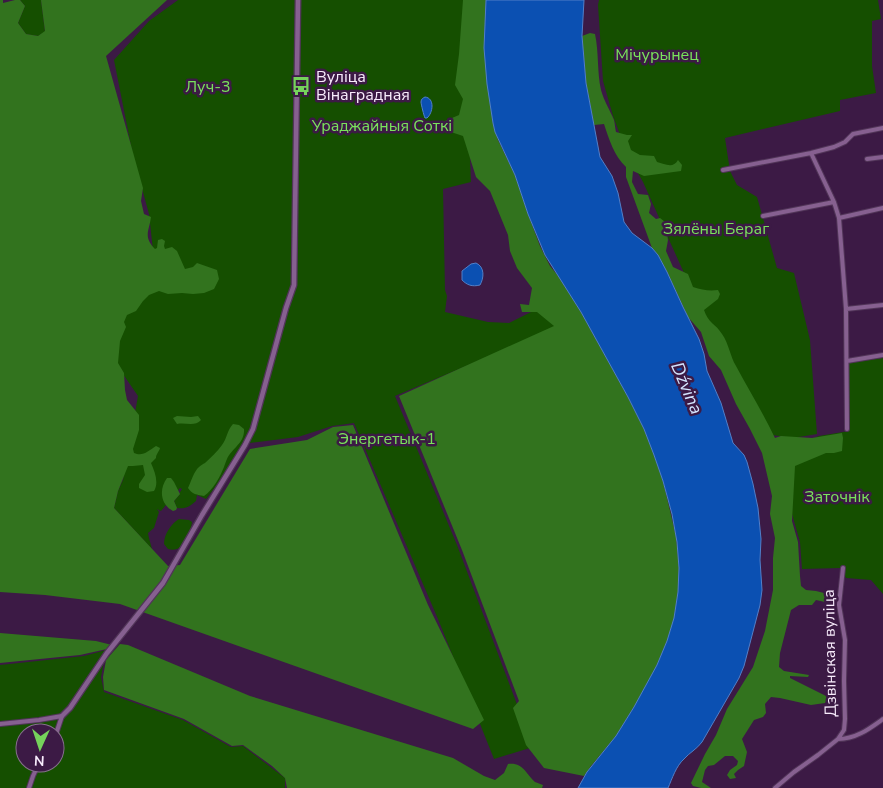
<svg xmlns="http://www.w3.org/2000/svg" width="883" height="788" font-family="'Nunito Sans',sans-serif">
	<style>
		.green { fill: #154f00; fill-rule: evenodd }
		.forest { fill: #32731e }
		.water { fill: #0b50b2; stroke: #527fc8 }
		.lines { fill: none; stroke-linecap: round; stroke-linejoin: round }
		.minor-casing { stroke: #513558; stroke-width: 6 }
		.tertiary-casing { stroke: #513558; stroke-width: 7 }
		.minor { stroke: #866090; stroke-width: 4 }
		.tertiary { stroke: #866090; stroke-width: 4.5 }
		.labels { text-anchor: middle; dominant-baseline: central; stroke-width: 5; stroke-linejoin: round; paint-order: stroke }
		.park-label { font-size: 16px; fill: #7ae35c; stroke: #3c1a45 }
		.poi-label { font-size: 16px; fill: #f8ecfc; stroke: #3c1a45; text-anchor: start }
		.street-label { font-size: 16px; fill: #f8ecfc; stroke: #3c1a45 }
		.water-label { font-size: 18px; font-style: italic; fill: #d4e5ff; stroke: #3c1a45 }
	</style>
	<rect width="100%" height="100%" fill="#3c1a45"/>
	<path class="green" d="M20,0H41L45,32L38,36L26,34L18,23L25,6Z
		M178,0H468L464,18L471,182L443,189L445,290L447,296L445,312L488,322L509,323L535,310L561,326L395,396L457,545L533,747L494,759L438,619L354,423L332,426L298,437L249,443L206,499L197,495L196,501C189,507 186,509 177,508L174,501L180,494V492L182,489L180,488L161,511L157,509L159,512L154,528L148,533L149,538L152,549L114,508L118,491L123,480L138,396L116,364L123,315L155,269L149,214L133,156L114,60L149,21Z
		M599,0H878L881,19L872,21V66L876,93L840,100V111L725,138L730,171L737,185L757,197L777,268L794,273L810,340L817,434L793,438L772,435L707,324L643,182L628,156L613,116L603,81L598,5Z
		M883,358V594L871,580L846,578L841,568L802,569L800,542L790,507V471L799,444L819,436L849,431L848,363Z
		M179,519L189,520L192,522C191,530 185,546 177,549C174,550 171,550 168,549L164,544C164,534 171,524 179,519Z
		M106,650L101,677L104,692L183,720L231,747L243,746L285,778V788H0V665L84,656ZM25,733H55V763H25Z"/>
	<path class="forest" d="M0,0H3V3L15,0H20L25,6L18,23L26,34L38,36L45,31L41,0H167L106,56L143,188L141,201L144,214L151,217C149,232 143,236 155,249L157,248L158,240L162,239L165,241L164,246L165,249L172,247L177,251L185,269L193,267L197,263L217,270L219,279L214,289L204,293L193,294L182,293L168,294L159,291L149,295L143,301L136,311L127,315L124,322L126,327L120,341L118,363L124,373L125,390L127,400L139,415V430L133,449L134,453C143,457 148,451 156,446L160,448C159,452 156,454 156,458L151,463C155,472 159,483 154,491L147,492L139,488V484L145,475L143,465L133,466H128L118,491L114,508L168,566L180,565L250,449L307,440L333,427L353,425L428,605L484,720L473,729L120,604L45,595L0,592Z
		M463,0H486L484,48L493,123L498,140L515,175L528,214L540,246L550,266L559,277L581,312L628,397L644,429L654,455L663,481L676,536L679,568L678,592L674,618L672,629L657,665L642,694L616,736L591,766L584,776L544,768L526,745L513,708L519,701L462,550L399,396L554,326L537,312H522L520,304L529,305L532,288L517,268L510,251L508,235L490,191L476,177L463,136L445,130L438,124L459,115L463,99L455,85L459,54Z
		M590,33L595,34C599,53 597,72 601,90C604,101 610,110 614,120C615,124 615,128 616,132L627,135H632L628,141L631,150L640,155L654,156L657,162C665,164 673,169 678,160L682,165L681,171L644,176L633,171L632,182L638,194L648,195L651,204L649,213L656,219L660,218L665,222L668,240L666,251L673,267L688,274L693,287C702,290 709,291 718,290L720,294L718,299L704,310C708,323 716,324 722,334C729,344 730,356 736,366C749,390 763,413 775,438L781,436L812,438L842,433L843,438L842,451L834,453H826L795,466L792,521L798,542L800,576L801,586L806,590L816,591L824,593L828,599L825,602L816,600L812,605H799L791,610L780,653L779,667L784,671L809,675L808,677L790,676V678L828,697L825,703L811,705L780,698L771,697L765,704L766,713L763,717L754,720L742,739L747,752L744,766L738,770L734,774L736,778L730,779L727,775L730,770L737,765L738,761L733,756H725L714,765L708,766L705,770L702,782L711,788H701L693,786L691,783L705,754L716,735L727,709L753,667L765,631L773,590V558L775,538L770,514L772,496L762,453L750,429L736,404L721,370L709,356L701,332L688,317L667,272L658,255L652,248L626,177V167C614,156 609,139 604,124L594,125L586,83L582,36Z
		M177,416L191,417L198,416L201,420C195,427 185,422 177,424L173,418Z
		M233,424L239,425L244,429C245,443 232,448 227,459C226,461 225,464 224,467C220,477 213,490 204,496C197,495 192,494 188,488C191,482 194,471 199,467C201,465 203,464 205,463C211,457 217,452 222,445C227,439 227,430 233,424Z
		M167,478H171L174,482L180,494L174,501L177,508L176,510L173,511C160,504 159,489 167,478Z
		M0,633L96,641L112,645L107,649L80,655L0,663Z
		M120,644L128,645L250,696L453,758L484,776L495,780L504,773L508,764C523,762 526,774 535,782C538,783 540,784 543,785L542,788H287L285,778L272,766L243,745L232,746L184,719L104,690L103,677L106,660Z"/>
	<path class="water" d="M486,0H584L582,36L586,83L600,157L612,176L618,193L624,222L632,233L652,248L658,255L667,272L683,307L699,339L704,354L707,371L721,403L733,443L744,455L747,462L753,484L758,508L761,539L760,560L762,590L760,605L744,666L739,678L702,742C697,749 689,753 684,759C676,766 672,779 668,788H578L587,772L616,736L634,707L657,665L667,641L674,618L678,592L679,568L677,542L672,514L663,481L654,455L644,429L628,397L581,312L545,255L528,214L515,175L495,132L493,123L487,84L484,48Z
		M425,97C435,98 433,113 427,118H425C424,116 421,104 421,102C421,99 423,98 425,97Z
		M476,263C485,267 484,278 480,285C472,287 467,285 462,280V271L471,264Z"/>
	<g class="lines">
		<g class="minor-casing">
			<path id="minor" d="M811,153L834,202L839,218L846,309L847,429
				M867,159L883,157
				M723,170L811,153L834,147L845,142L853,134L883,128
				M763,216L834,202
				M839,218L883,208
				M846,309L883,305
				M847,361L883,355
				M0,724L39,720L62,716L55,737
				M838,739C856,739 869,729 883,719
				M29,788L33,776L39,763
				M775,788L794,772L818,755L838,739L844,730L845,719L844,681L845,640L839,605L843,568"/>
		</g>
		<g class="tertiary-casing">
			<path id="tertiary" d="M62,716L70,708L107,653L163,583L202,515L245,445L253,429L286,308L294,285L298,0"/>
		</g>
		<use href="#minor" class="minor"/>
		<use href="#tertiary" class="tertiary"/>
	</g>
	<defs>
		<g id="bus-bare" transform="scale(1.5)"><path d="M-5-6H5V4H4V6H2V4H-2V6H-4V4H-5ZM-3.5-4V0h7V-4ZM-3.5 1.2v1.5H-2V1.2ZM2 1.2v1.5H3.5V1.2Z" fill="#75d25b" stroke="#3c1a45" stroke-width="2.5" paint-order="stroke"/></g>
	</defs>
	<g fill-rule="evenodd">
		<use href="#bus-bare" x="301" y="86"/>
	</g>
	<g class="labels">
		<g class="park-label">
			<text x="657" y="55">Мічурынец</text>
			<text x="208" y="87">Луч-3</text>
			<text x="382" y="126">Ураджайныя Соткі</text>
			<text x="716" y="229">Зялёны Бераг</text>
			<text x="387" y="439">Энергетык-1</text>
			<text x="837" y="497">Заточнік</text>
		</g>
		<g class="poi-label">
			<text x="316" y="77">Вуліца<tspan x="316" dy="18">Вінаградная</tspan></text>
		</g>
		<g class="street-label">
			<text transform="translate(830 653) rotate(-91)">Дзвінская вуліца</text>
		</g>
		<g class="water-label">
			<text transform="translate(687 388) rotate(67)">Dźvina</text>
		</g>
	</g>
	<g transform="translate(40 748) rotate(183)"><circle r="24" fill="#3c1a45" stroke="#876e8e"/>
	<path d="M0-4L9 19L0 12L-9 19Z" fill="#75d25b"/>
	<text y="-8" font-size="14" font-weight="bold" text-anchor="middle" fill="#f8ecfc">N</text>
	</g>
</svg>
